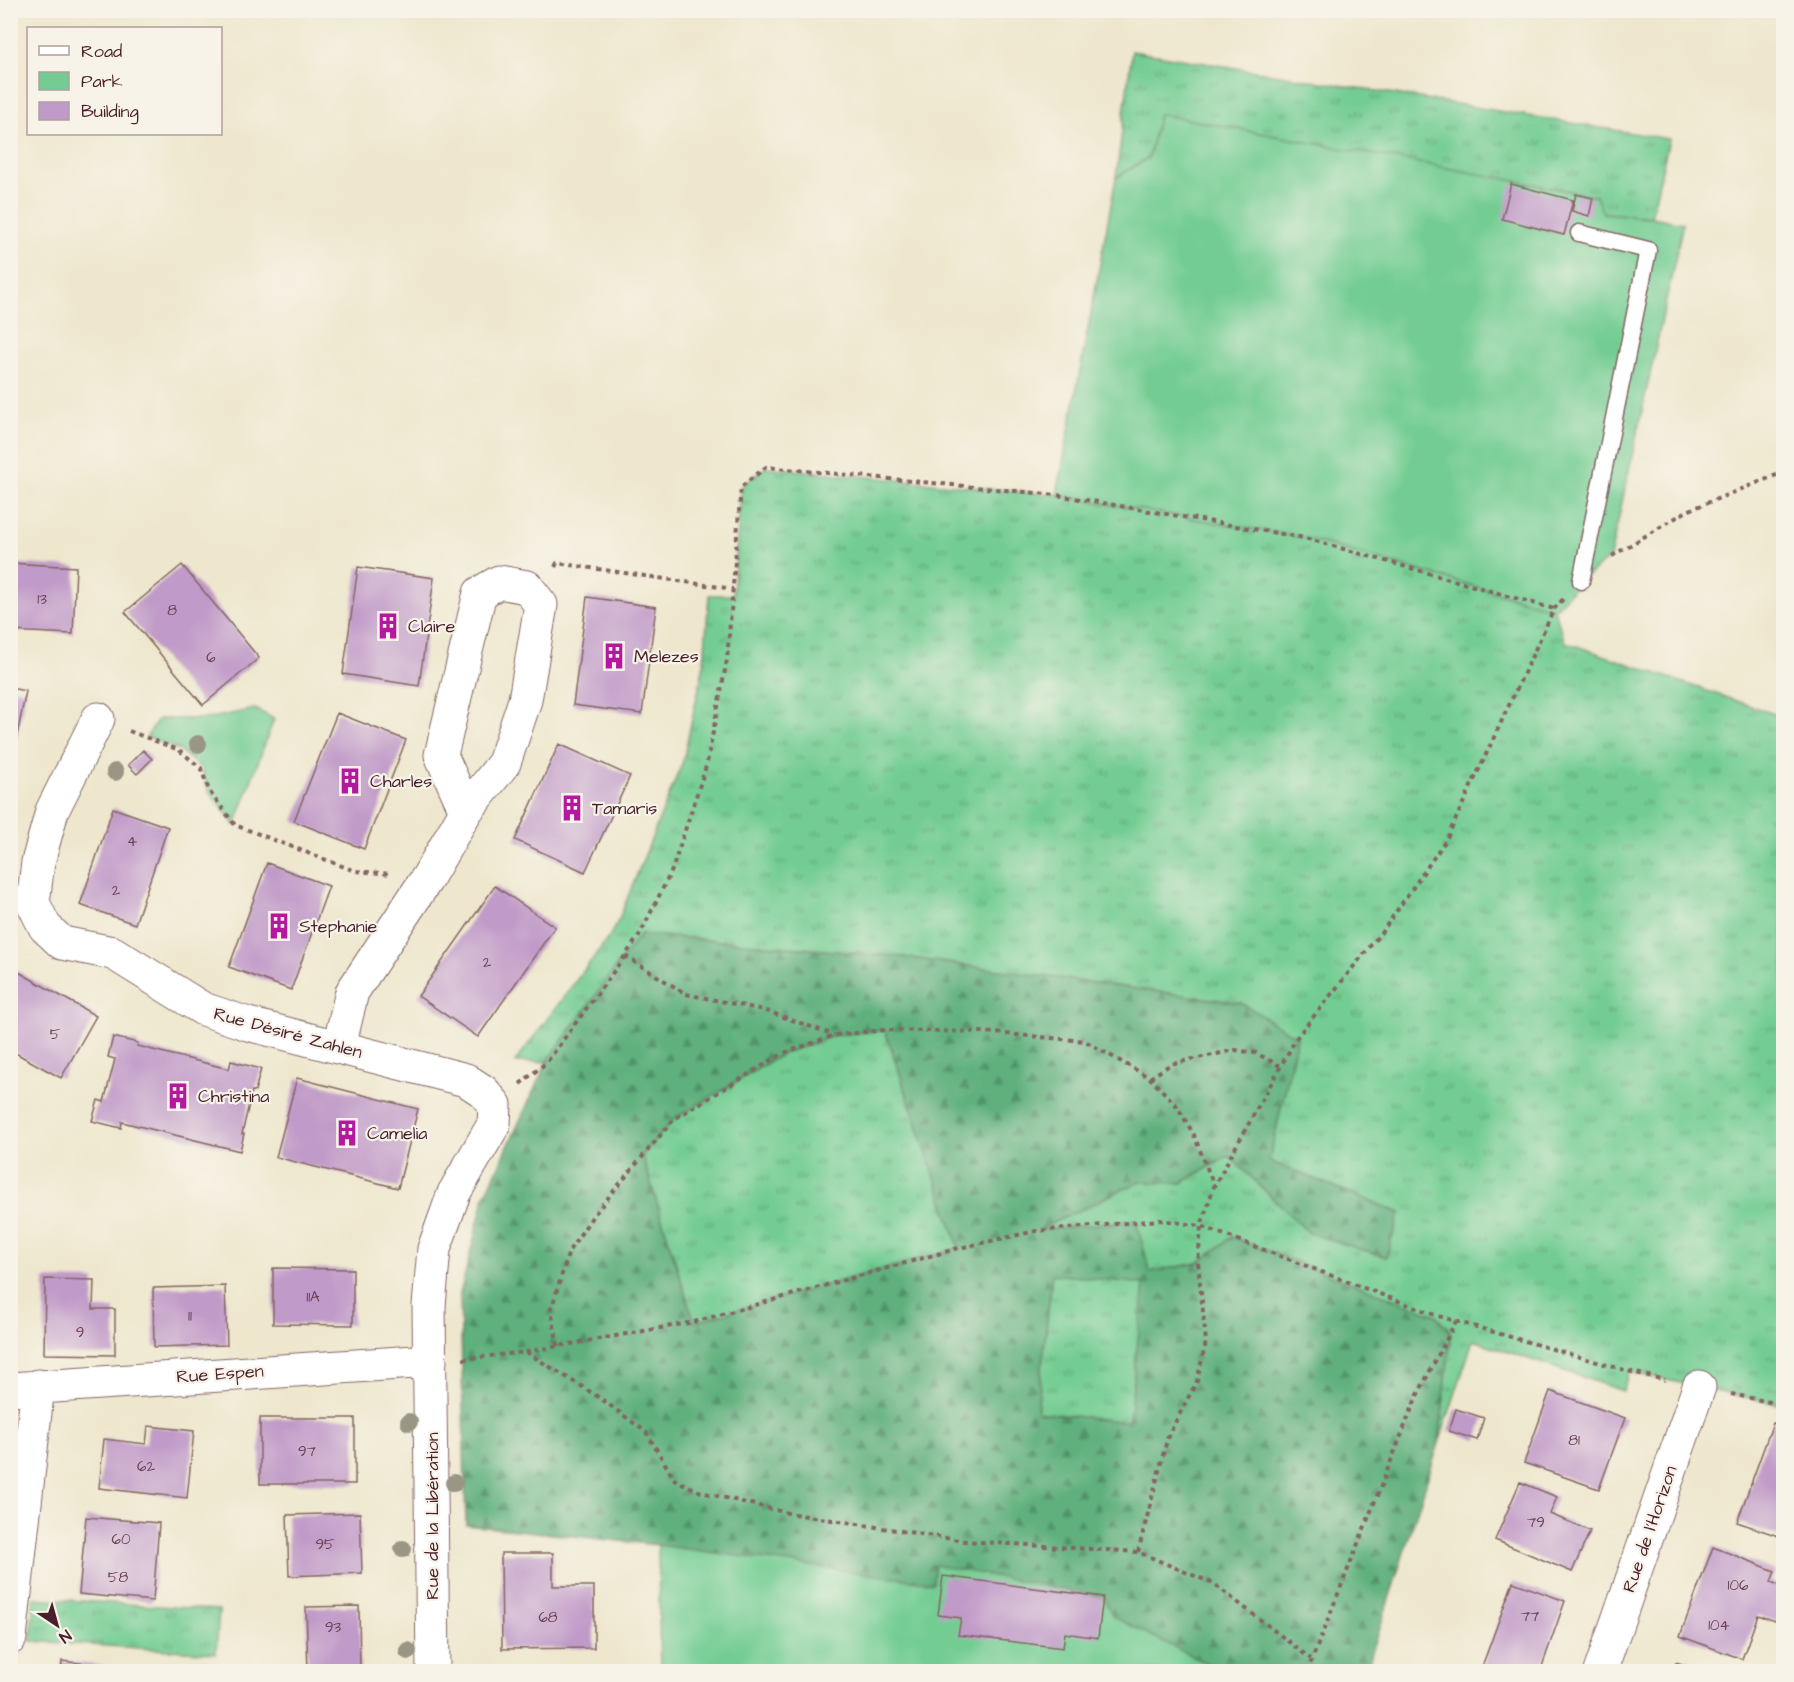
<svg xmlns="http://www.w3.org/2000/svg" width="1794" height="1682" font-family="'Architects Daughter',sans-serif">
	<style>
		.grass { fill: url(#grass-tufts); stroke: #5e765f; stroke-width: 1.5 }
		.forest { fill: url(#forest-firs); stroke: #546854; stroke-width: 1.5; fill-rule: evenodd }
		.green { fill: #73cd93; stroke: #5e765f; stroke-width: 1.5 }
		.building { fill: #c09ac8 }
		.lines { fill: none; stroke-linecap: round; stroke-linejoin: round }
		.lane-casing { stroke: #836564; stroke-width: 19 }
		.street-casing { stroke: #836564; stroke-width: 35 }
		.path { stroke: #836564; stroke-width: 4; stroke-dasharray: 4.5 4.5; stroke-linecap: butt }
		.lane { stroke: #fff; stroke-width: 16 }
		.street { stroke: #fff; stroke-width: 33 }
		.tree { fill: #9a9685 }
		.labels { text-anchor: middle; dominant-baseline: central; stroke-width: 4.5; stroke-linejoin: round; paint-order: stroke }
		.number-label { font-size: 15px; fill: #683e52 }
		.poi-label { font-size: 18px; fill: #4a1f2b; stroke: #f7f3e8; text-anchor: start }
		.street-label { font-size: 18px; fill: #4a1f2b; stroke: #f7f3e8 }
	</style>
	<defs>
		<pattern id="grass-tufts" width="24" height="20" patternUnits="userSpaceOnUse" patternTransform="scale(1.5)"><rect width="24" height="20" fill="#73cd93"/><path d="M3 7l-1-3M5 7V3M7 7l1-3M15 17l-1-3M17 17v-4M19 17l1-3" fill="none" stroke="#60a678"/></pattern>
		<pattern id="forest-firs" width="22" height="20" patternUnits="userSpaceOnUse" patternTransform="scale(1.5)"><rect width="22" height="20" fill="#5eb07d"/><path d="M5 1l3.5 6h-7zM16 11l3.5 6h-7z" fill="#508f67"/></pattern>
	</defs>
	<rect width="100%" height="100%" fill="#f7f3e8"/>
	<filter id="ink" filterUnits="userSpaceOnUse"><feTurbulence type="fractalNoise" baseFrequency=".0167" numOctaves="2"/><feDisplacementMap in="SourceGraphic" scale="12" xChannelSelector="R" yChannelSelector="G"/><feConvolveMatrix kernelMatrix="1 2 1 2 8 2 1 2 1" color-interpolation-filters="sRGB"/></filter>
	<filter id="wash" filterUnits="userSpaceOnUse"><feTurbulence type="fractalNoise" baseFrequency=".008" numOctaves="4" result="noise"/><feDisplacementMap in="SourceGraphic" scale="24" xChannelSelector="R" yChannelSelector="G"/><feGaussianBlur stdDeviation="1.35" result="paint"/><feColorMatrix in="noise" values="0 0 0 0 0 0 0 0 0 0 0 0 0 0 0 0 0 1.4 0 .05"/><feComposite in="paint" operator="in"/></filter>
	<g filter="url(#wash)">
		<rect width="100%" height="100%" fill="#eee7cd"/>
		<path class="grass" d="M1132,51L1669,139L1651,217L1603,213L1159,114L1149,157L1116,178Z
			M766,467L1057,495L1305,538L1554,609L1565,642L1783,717V1405L1629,1372L1623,1391L1473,1340L1439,1443L1451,1332L1232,1237L1198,1263L1149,1272L1036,1231L1138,1182L1181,1183L1229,1156L1309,1233L1400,1213L1269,1161L1297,1037L1241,1003L903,957L641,934L547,1062H515L609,937L619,919L683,761L704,664L709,595H733L741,487Z
			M885,1030L959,1248L694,1322L642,1155L674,1119L784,1053L835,1035Z
			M1052,1274L1145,1283L1129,1422L1037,1413Z
			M34,1598L219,1610L216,1653L31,1641Z"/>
		<path class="forest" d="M640,934L903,957L1241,1003L1297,1037L1269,1161L1400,1213L1386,1257L1309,1233L1229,1156L1181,1183L1138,1182L1038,1230L1136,1220L1150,1272L1198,1263L1232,1237L1435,1315L1451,1332L1439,1443L1366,1671L1240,1672L1212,1666L1113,1617L935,1565L933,1583L658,1545L466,1525L460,1294L484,1198L547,1062ZM885,1030L959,1248L694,1322L642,1155L674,1119L784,1053L835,1035ZM1052,1274L1144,1284L1129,1422L1037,1412Z"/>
		<path class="green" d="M1159,114L1596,196L1603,213L1651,217L1683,223L1610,557L1581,581L1554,609L1305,538L1057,495L1116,178L1149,157Z
			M255,709L274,719L235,825L209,791L201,768L179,750L147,737L158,719H207Z
			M658,1545L933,1583L935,1565L1103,1597L1113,1617L1212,1666L1240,1671H660Z"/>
		<g id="blocks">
			<path class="building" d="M1511,184L1573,200L1564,235L1502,219Z
				M1576,194L1593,198L1589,216L1572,211Z
				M10,563L76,567L73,634L10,631Z
				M182,565L259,658L203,705L125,612Z
				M358,567L434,578L419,686L343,674Z
				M587,597L656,607L642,714L573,705Z
				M10,688L26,691L12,760H10Z
				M337,713L406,740L364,849L294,821Z
				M559,744L630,776L585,872L515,840Z
				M143,750L152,759L137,774L128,765Z
				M113,808L168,827L135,924L80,905Z
				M267,863L329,886L291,990L229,967Z
				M495,886L555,927L478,1037L418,996Z
				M10,967L96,1016L61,1078L10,1050Z
				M113,1037L138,1043L137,1046L229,1069L231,1061L261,1069L255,1091H252L242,1134H244L240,1151L122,1122L121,1128L92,1121L98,1100L104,1102L115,1059L108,1057Z
				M297,1078L418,1109L398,1188L276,1157Z
				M273,1268L353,1269V1325L273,1324Z
				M45,1279L94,1280L93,1309H115V1355L44,1354Z
				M225,1286L227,1345L154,1347L153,1288Z
				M1550,1391L1625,1418L1599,1489L1524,1463Z
				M1456,1409L1484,1418L1477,1440L1449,1431Z
				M260,1418H355V1484H260Z
				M1773,1423L1784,1426V1538L1737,1522Z
				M148,1426L194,1431L187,1498L99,1488L104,1439L146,1444Z
				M1520,1482L1557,1497L1550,1514L1590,1531L1572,1572L1495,1540Z
				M360,1513L362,1573L289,1576L287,1515Z
				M86,1517L159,1523L153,1601L79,1594Z
				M1713,1547L1775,1571L1771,1582L1784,1587V1624L1758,1615L1742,1659L1680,1636Z
				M501,1553H553V1586H594V1648L502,1649Z
				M943,1576L1103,1597L1098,1638L1065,1633L1063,1648L958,1635L961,1618L938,1615Z
				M1513,1582L1565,1601L1540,1672H1480Z
				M359,1606L360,1672H308L306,1607Z
				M62,1661L135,1670V1672H61Z
				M1676,1662L1704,1671V1672H1673Z"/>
		</g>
	</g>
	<g filter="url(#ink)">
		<use href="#blocks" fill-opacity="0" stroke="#836564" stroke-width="1.5"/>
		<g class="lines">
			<g class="lane-casing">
				<path id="lane" d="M1579,233L1648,250L1581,581"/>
			</g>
			<g class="street-casing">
				<path id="street" d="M98,719L52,811L38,862L33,903L45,927L62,943L113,953L203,1009L248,1024L466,1080L483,1091L495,1105L494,1124L454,1193L434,1249L429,1306L433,1672
					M339,1047L352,992L428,877L466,811L504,763L525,700L541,605L527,587L499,582L480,593L441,755L466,811
					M10,1389L430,1361
					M10,1638L38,1386
					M1600,1672L1699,1387"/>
			</g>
			<path class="path" d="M1612,556L1687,511L1784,472
				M555,567L557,563L733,589
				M129,731L179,750L201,768L209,791L235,825L355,871L391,874
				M625,956L686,994L764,1010L834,1035
				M1150,1078L1171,1064L1235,1050L1256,1053L1280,1066
				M520,1084L547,1062L625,956L640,934L672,870L707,763L727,660L741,487L766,467L1057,495L1305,538L1554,609
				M558,1346L551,1310L569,1251L592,1217L674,1119L784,1053L835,1035L885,1030L984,1032L1085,1041L1150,1078L1177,1106L1194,1135L1214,1186
				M526,1352L600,1398L646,1432L675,1480L701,1492L788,1513L965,1541L1138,1552L1214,1584L1311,1659
				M463,1359L525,1352L694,1322L959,1248L1036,1231L1160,1220L1201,1226L1435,1315L1628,1371L1665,1380
				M1731,1394L1784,1405
				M1138,1552L1168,1436L1197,1381L1206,1342L1198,1263L1201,1226L1214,1186L1297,1037L1384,929L1446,840L1554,609L1564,598
				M1307,1672L1416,1398L1456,1321"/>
			<use href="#lane" class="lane"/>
			<use href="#street" class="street"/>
		</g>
		<g class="tree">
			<circle cx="198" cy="744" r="9"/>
			<circle cx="115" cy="772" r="9"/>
			<circle cx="409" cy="1422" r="9"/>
			<circle cx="454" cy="1483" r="9"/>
			<circle cx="403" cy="1549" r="9"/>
			<circle cx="408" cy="1651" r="9"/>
		</g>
	</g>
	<defs>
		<g id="building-bare" transform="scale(2.07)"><path d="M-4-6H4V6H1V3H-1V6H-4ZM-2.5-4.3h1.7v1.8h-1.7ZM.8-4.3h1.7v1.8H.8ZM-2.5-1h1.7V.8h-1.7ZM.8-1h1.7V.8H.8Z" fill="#b5179e" stroke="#f7f3e8" stroke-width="2.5" paint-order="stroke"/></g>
	</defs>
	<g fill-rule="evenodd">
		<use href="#building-bare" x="388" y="626"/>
		<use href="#building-bare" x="614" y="656"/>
		<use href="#building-bare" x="350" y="781"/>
		<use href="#building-bare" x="572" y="808"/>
		<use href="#building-bare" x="279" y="926"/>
		<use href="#building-bare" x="178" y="1096"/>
		<use href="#building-bare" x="347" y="1133"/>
	</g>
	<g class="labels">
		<g class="number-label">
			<text x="42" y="599">13</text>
			<text x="172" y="610">8</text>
			<text x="211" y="657">6</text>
			<text x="132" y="841">4</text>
			<text x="116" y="890">2</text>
			<text x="487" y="962">2</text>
			<text x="55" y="1034">5</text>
			<text x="313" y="1297">11A</text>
			<text x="190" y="1316">11</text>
			<text x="80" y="1332">9</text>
			<text x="1574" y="1440">81</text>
			<text x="307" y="1451">97</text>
			<text x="146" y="1466">62</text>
			<text x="1536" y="1522">79</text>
			<text x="121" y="1539">60</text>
			<text x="325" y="1544">95</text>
			<text x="118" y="1577">58</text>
			<text x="1738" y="1585">106</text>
			<text x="1530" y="1616">77</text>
			<text x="548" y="1617">68</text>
			<text x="1719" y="1625">104</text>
			<text x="333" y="1627">93</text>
		</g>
		<g class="poi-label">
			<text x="408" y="626">Claire</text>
			<text x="634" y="656">Melezes</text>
			<text x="370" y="781">Charles</text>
			<text x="592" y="808">Tamaris</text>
			<text x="299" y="926">Stephanie</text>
			<text x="198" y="1096">Christina</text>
			<text x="367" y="1133">Camelia</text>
		</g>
		<g class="street-label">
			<text transform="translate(288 1033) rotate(15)">Rue Désiré Zahlen</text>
			<text transform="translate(220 1374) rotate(-4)">Rue Espen</text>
			<text transform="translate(432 1516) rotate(-90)">Rue de la Libération</text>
			<text transform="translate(1650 1529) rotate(-71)">Rue de l'Horizon</text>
		</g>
	</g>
	<rect width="1794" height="1682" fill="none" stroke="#f7f3e8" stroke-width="36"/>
	<rect x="27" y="27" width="195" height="108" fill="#f7f3e8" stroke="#b29e9c" stroke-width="1.5"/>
	<rect x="39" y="46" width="30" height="9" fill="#ffffff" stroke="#b29e9c" stroke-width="1.5"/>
	<text x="81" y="57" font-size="18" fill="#4a1f2b">Road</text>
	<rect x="39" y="72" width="30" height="18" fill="#73cd93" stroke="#b29e9c" stroke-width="1.5"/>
	<text x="81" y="87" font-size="18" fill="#4a1f2b">Park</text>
	<rect x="39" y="102" width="30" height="18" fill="#c09ac8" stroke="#b29e9c" stroke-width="1.5"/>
	<text x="81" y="117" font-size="18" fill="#4a1f2b">Building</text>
	<g transform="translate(57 1625) rotate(144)" stroke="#f7f3e8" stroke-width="4.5" paint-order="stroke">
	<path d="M0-4.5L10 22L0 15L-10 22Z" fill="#4a1f2b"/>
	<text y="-9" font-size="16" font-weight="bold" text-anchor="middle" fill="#4a1f2b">N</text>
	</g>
</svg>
